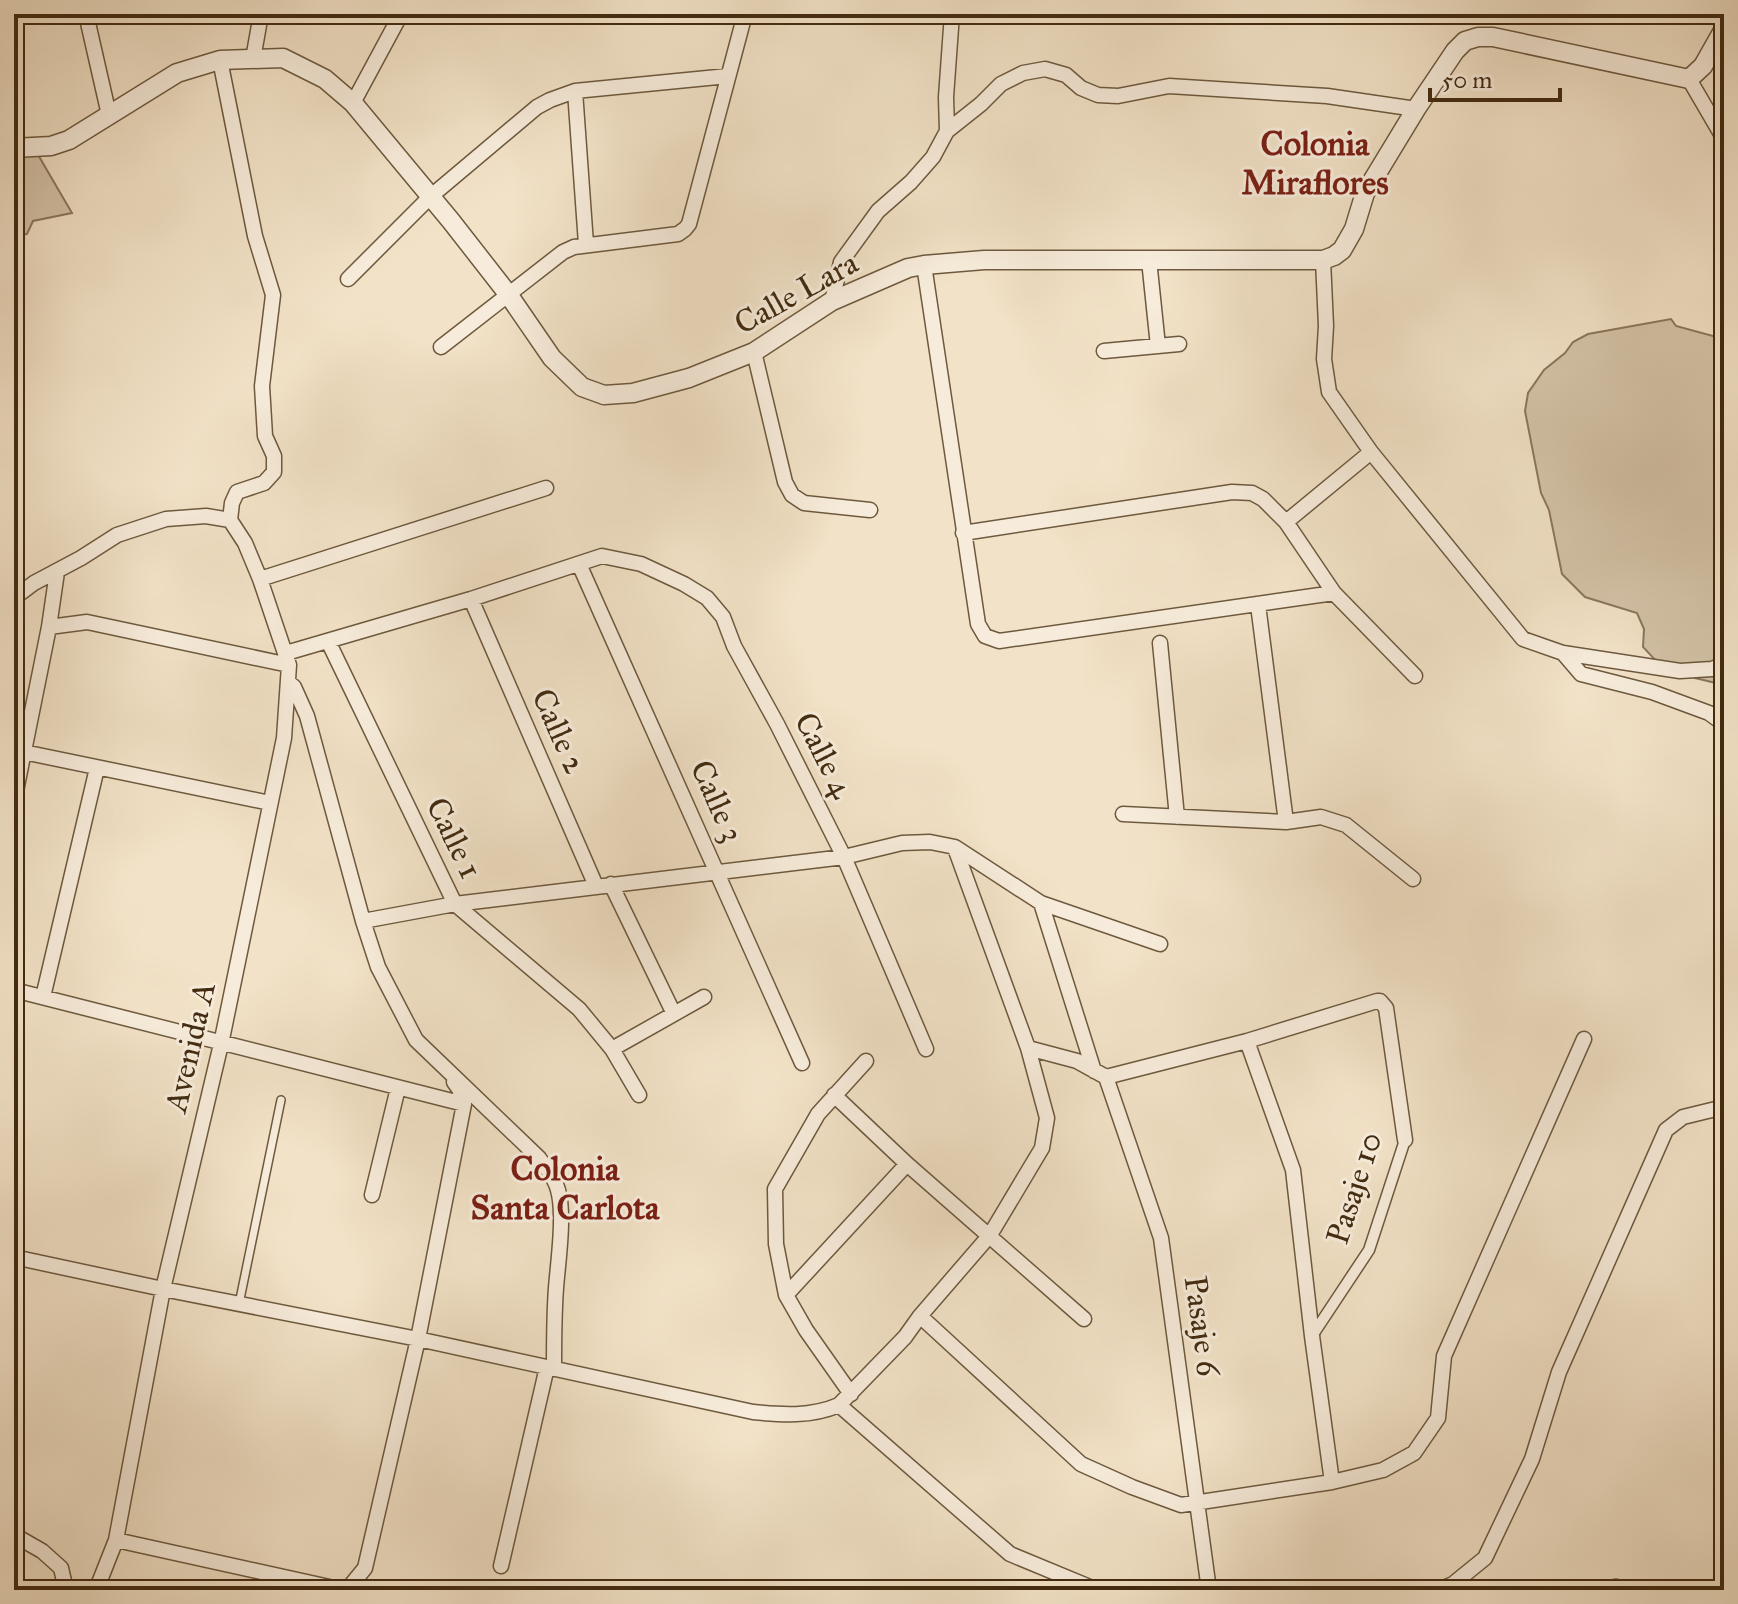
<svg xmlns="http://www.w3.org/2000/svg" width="1738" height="1604" font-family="'IM FELL Great Primer',serif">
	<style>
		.green { fill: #d4c3a8; stroke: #8b775c; stroke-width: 2 }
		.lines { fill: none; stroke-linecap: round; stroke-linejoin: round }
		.service-casing { stroke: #6e593e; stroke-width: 10 }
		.pedestrian-casing { stroke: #6e593e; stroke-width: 13 }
		.minor-casing { stroke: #6e593e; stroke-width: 17 }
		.tertiary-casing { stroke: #6e593e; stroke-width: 21 }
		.service { stroke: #f7ecdb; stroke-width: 7 }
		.pedestrian { stroke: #f7ecdb; stroke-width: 10 }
		.minor { stroke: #f7ecdb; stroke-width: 14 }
		.tertiary { stroke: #f7ecdb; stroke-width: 18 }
		.labels { text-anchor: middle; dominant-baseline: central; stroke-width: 6; stroke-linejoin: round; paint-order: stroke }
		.street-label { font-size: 32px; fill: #422b11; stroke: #f7ecdb }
		.neighbourhood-label { font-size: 34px; font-weight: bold; fill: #7a1f14; stroke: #f7ecdb }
	</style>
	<rect width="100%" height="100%" fill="#f2e2c7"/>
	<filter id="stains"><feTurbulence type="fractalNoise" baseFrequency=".0025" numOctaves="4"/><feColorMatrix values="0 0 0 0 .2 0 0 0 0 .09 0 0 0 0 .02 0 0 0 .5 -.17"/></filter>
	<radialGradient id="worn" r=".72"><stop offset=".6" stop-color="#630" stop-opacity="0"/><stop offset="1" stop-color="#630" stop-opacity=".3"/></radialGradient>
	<path class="green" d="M14,152L37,153L72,213L33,221L27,234L14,237Z
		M1671,319L1676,326L1724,339V685L1695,678L1657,662L1643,647L1644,629L1637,613L1585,597L1562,574L1549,510L1541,493L1525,411L1528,393L1544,370L1565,353L1573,342L1588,334Z
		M1616,1579L1654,1590H1564Z"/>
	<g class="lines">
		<g class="service-casing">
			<path id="service" d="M239,1304L281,1100"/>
		</g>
		<g class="pedestrian-casing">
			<path id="pedestrian" d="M1312,1336L1369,1250L1405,1140"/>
		</g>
		<g class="minor-casing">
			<path id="minor" d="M86,14L109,115
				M253,59L261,14
				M220,60L255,236L273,295L262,386L265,436L274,456V472L264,483L237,492L232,503L230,520
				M1689,79L1724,139
				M575,91L586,244
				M353,103L401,14
				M947,131L946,97L952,14
				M1149,260L1158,346
				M1323,260L1326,326L1324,359L1329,392L1371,452L1523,639L1563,653L1680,671L1712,669L1724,664
				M924,265L978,624L985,636L999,641L1334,593
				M348,279L430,197L537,107L550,100L575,91L728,76
				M832,301L841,262L878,211L911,182L933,157L947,131L981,104L1001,84L1023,73L1045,69L1066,75L1081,88L1098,95L1118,96L1169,86L1327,96L1416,109
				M441,347L563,252L574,247L678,234L685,229L689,224L745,14
				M1104,351L1179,344
				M754,352L785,482L792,495L804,503L870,510
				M1286,522L1371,452
				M963,533L1232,492L1252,493L1263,499L1286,522L1334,593L1415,676
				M579,564L802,1063
				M260,579L546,488
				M14,598L34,583L81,558L117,535L166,519L206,516L230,520
				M471,599L596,886
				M1258,605L1286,822
				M49,627L87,622L289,665
				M328,641L455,904L579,1009L612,1049L639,1095
				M1160,643L1177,817
				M286,653L471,599L602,556L641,564L684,584L707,598L723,617L734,646L777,724L844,857L926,1049
				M1563,653L1581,674L1652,692L1709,713L1724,724
				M288,682L294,687L307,716L363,921L378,967L416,1040L539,1158C546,1168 555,1177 558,1190C565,1215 558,1262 556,1288C554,1315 554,1342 554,1369
				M14,750L270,803
				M14,801L49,627L57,572
				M1123,814L1286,822L1321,817L1346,825L1413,879
				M955,848L1028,1048L1077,1061L1106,1077L1247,1041L1377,1001H1380L1386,1008L1405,1140
				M611,884L674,1014
				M1041,903L1094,1071
				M363,921L455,904L844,857L902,843L930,842L955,847L1041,903L1160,944
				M14,990L464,1104
				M43,997L97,768
				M1247,1041L1293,1170L1312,1336L1332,1482
				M612,1049L704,997
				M1106,1077L1161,1238L1209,1590
				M834,1095L907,1164L1084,1319
				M372,1195L398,1088
				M14,1257L163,1289L418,1339L753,1412C782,1415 811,1417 839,1405L905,1337L920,1316L990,1235L1042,1148L1047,1118L1028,1048
				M786,1295L907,1164
				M920,1316L1081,1464L1132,1487L1181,1505L1332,1482L1383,1470L1414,1453L1438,1418L1444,1356L1584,1039
				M851,1394L806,1330L786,1295L776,1244L775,1189L818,1114L866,1061
				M839,1405L1010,1554L1097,1590
				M14,1535L42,1551L61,1568L66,1590
				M116,1540L343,1590
				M501,1566L547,1367
				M94,1590L97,1588L116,1540L163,1289L221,1044L284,738L289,665L260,579L245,543L230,520
				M347,1590L365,1568L418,1339L464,1104L459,1089L454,1082
				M1439,1590L1453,1584L1485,1558L1532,1459L1559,1372L1666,1130L1683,1117L1724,1107"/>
		</g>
		<g class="tertiary-casing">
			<path id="tertiary" d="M14,148L51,146L69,140L177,73L220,60L283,58L325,79L353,103L451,221L508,294L552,358L582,387L604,395L633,393L689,378L754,352L832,301L908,268L924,265L984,260H1323L1334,256L1342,250L1354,229L1365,193L1416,109L1455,51L1465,41L1478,37H1493L1689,79L1703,66L1724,29"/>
		</g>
		<use href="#service" class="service"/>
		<use href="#pedestrian" class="pedestrian"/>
		<use href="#minor" class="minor"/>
		<use href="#tertiary" class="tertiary"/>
	</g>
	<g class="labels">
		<g class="street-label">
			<text transform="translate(796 293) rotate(-29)">Calle Lara</text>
			<text transform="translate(559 731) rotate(66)">Calle 2</text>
			<text transform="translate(824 755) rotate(63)">Calle 4</text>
			<text transform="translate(717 801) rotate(66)">Calle 3</text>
			<text transform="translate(454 838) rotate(64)">Calle 1</text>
			<text transform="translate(190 1047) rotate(-77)">Avenida A</text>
			<text transform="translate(1354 1188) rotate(-72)">Pasaje 10</text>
			<text transform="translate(1202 1326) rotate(82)">Pasaje 6</text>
		</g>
		<g class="neighbourhood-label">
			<text x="1315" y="143">Colonia<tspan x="1315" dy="39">Miraflores</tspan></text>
			<text x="565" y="1168">Colonia<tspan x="565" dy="39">Santa Carlota</tspan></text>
		</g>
	</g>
	<rect width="1738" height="1604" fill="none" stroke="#f2e2c7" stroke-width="48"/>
	<rect x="16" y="16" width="1706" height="1572" fill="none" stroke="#422b11" stroke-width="4"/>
	<rect x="24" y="24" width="1690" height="1556" fill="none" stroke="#422b11" stroke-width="2"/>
	<path d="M1430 88v12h130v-12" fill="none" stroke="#422b11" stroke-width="4"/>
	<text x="1442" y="88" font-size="24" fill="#422b11" stroke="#f7ecdb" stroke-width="6" paint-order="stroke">50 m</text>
	<rect width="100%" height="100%" filter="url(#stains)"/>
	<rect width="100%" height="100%" fill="url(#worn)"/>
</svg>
